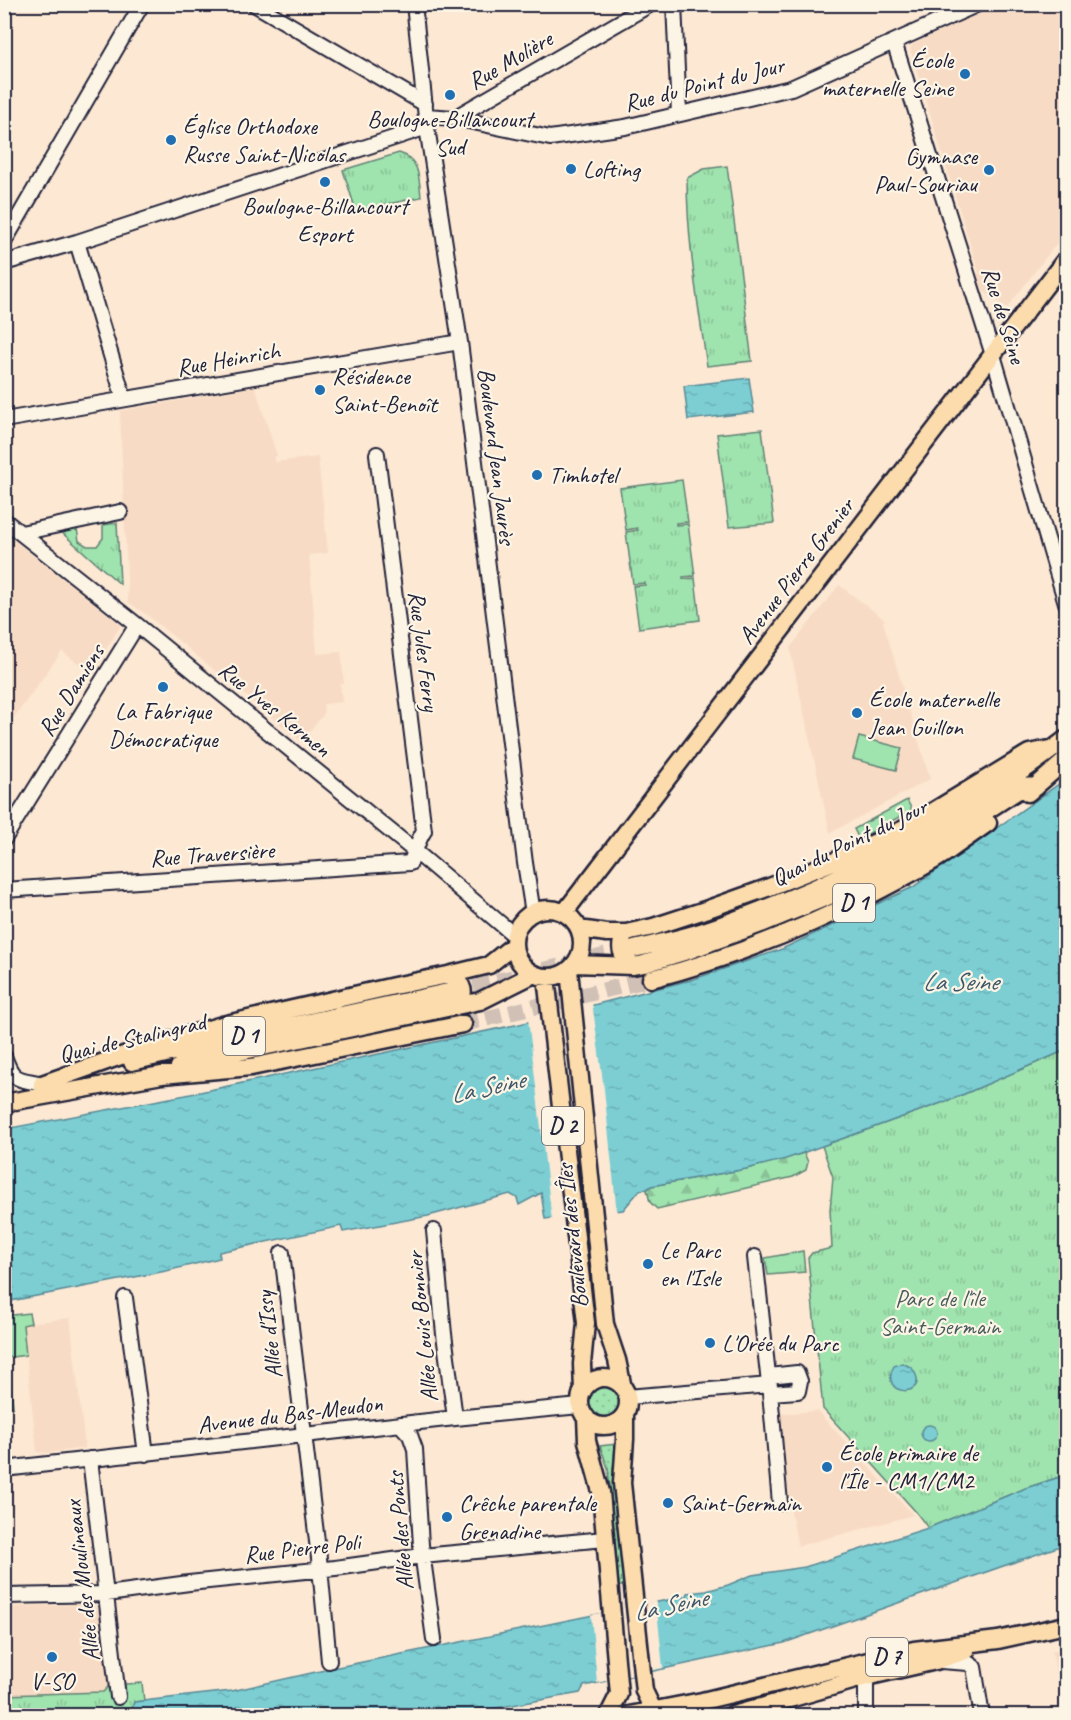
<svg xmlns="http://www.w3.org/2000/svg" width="1071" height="1720" font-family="Caveat,sans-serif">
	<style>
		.built { fill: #f8dbc4 }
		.grass { fill: url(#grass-dots); stroke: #608274; stroke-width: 1.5 }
		.forest { fill: url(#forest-firs); stroke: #608274; stroke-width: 1.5 }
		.park { fill: url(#park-tufts); stroke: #608274; stroke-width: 1.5 }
		.garden { fill: #9fe3ae; stroke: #608274; stroke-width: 1.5 }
		.water { fill: url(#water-ripples); stroke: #588996; stroke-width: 1.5 }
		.pier { fill: #fce8d3 }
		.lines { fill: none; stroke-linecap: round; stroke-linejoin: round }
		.major-tunnel { stroke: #d0c0b5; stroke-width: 16; stroke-dasharray: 16 8; stroke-linecap: butt }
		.minor-casing { stroke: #22223b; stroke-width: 18 }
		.major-casing { stroke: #22223b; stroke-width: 21 }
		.minor { stroke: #fcf5e5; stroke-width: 14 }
		.major { stroke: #fcdcac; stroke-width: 16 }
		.poi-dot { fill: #1f6fb2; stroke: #fcf5e5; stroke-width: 2 }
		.labels { text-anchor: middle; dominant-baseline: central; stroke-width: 4.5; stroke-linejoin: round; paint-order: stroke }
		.shield { fill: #fcf5e5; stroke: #63616e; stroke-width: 1.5 }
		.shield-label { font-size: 22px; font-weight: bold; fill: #22223b }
		.street-label { font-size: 24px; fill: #22223b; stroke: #fcf5e5 }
		.poi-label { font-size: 24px; fill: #22223b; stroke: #fcf5e5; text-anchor: start }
		.park-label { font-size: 24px; fill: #485c5e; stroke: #fcf5e5 }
		.water-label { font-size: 26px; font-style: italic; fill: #3d5669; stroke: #fcf5e5 }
	</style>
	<defs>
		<pattern id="grass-dots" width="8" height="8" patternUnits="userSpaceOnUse" patternTransform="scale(1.5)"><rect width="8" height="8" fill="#9fe3ae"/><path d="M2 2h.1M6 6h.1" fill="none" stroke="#89c297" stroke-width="1.8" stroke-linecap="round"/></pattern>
		<pattern id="forest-firs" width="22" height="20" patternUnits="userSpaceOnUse" patternTransform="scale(1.5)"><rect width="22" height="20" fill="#9fe3ae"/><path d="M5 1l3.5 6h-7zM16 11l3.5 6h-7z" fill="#89c297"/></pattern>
		<pattern id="park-tufts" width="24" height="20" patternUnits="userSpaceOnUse" patternTransform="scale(1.5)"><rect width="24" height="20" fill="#9fe3ae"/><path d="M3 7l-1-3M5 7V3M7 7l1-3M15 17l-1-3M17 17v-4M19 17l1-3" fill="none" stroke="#89c297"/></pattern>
		<pattern id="water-ripples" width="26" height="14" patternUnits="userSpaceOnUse" patternTransform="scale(1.5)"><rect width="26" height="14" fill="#7cced3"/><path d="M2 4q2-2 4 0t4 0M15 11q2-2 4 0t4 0" fill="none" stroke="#6bb1b6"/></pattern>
	</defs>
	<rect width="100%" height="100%" fill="#fce8d3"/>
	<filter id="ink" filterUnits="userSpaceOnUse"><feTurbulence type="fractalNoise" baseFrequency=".0167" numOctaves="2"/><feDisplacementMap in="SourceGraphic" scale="12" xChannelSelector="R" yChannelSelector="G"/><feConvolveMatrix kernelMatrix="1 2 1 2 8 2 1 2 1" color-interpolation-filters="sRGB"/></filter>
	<g filter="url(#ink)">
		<path class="built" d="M999,4L1066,5V231L1007,308L982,289L977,273H979L910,49L913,44Z
			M255,387L277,456H275V462L318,457L328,553L309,555L317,654L341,652L344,684H340L342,702L323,704L324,714L301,741L146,614L128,602L120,411Z
			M5,533L121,625L91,673L62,651L5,730Z
			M839,585L885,620L883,622L930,779L830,833L790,648Z
			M70,1318L85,1448L46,1453L37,1452L23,1324Z
			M817,1411L913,1515L798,1546L791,1512L780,1414Z
			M92,1604L102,1614L110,1685L101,1695L5,1697L4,1607Z
			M1066,1648V1714L1052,1652Z"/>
		<path class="grass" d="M589 1402a15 15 0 1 1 30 0a15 15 0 1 1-30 0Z
			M616,1444L613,1469L625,1586H619L608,1468L600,1446Z"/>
		<path class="forest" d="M804,1153L808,1162L806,1170L793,1177L657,1209L650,1202L647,1190L651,1186L746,1169Z"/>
		<path class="park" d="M399,153C420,159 419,178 421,197L356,211L343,170Z
			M727,166L752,361L707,366C698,304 687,241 687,178L704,169Z
			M762,429L774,523L729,527L717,434Z
			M682,480L688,522L676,523V525L688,524L695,576L683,577V579L695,578L700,620L639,628L633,586L645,585V583L633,584L626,532L638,530L637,528L626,530L620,488Z
			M117,523L120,584L61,532L77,529L79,541L87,546H97L103,538V525Z
			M1066,1050V1475L1026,1488L928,1528L916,1512L823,1409L808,1258L812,1253L832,1248L830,1210L833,1177L822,1146L955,1098Z
			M803,1251L805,1272L768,1275L765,1258Z
			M142,1683L144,1701L134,1702L132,1709L78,1715L5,1716L4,1695L103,1692L110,1685Z"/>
		<path class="garden" d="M859,737L902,748L896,770L853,759Z
			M907,800L912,810L859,839L854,829Z
			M29,1313L31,1323L23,1325L26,1355L5,1358V1316Z
			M5,1371H9L13,1406L6,1407L11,1452L5,1453Z"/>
		<path class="water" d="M749,378L754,412L688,420L684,386Z
			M1066,779V1050L955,1098L786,1159L746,1169L651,1186L647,1189L640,1190L623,1210L545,1219L541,1193L519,1205L517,1198L510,1194L428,1216L343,1232L341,1226L219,1252L220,1258L166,1271L5,1302V1129L186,1095L520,1024L694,979L782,949L913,887Z
			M902,1363C909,1366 914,1368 916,1375C925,1398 878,1396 894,1366Z
			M921 1433a8 8 0 1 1 16 0a8 8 0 1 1-16 0Z
			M1066,1475V1544L784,1643L584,1686L580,1693L451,1716H45L78,1715L132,1709L134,1702L232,1691L338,1667L687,1596L688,1593L706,1591L728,1585L752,1575L805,1567L928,1528L1026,1488Z"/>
		<path class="pier" d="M592,1002L604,1089L617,1214L552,1221L528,1019Z
			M656,1601L663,1668L597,1683L591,1615Z"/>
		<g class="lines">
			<path class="major-tunnel" d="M450,992L634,949
				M463,1024L651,979"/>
			<g class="minor-casing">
				<path id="minor" d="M254,4L425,104
					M414,4L427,127L460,342L525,863L533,913
					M674,4L679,114
					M894,42L993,355L1066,603
					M426,116L454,118L550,138L625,127L791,88L978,4
					M454,118L651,4
					M4,242L142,4
					M77,242L124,399
					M4,263L77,242L427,127
					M4,420L460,342
					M4,520L137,625L416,852L515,936
					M21,533L120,512
					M4,839L137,625
					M4,890L410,863C416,852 417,841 424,831L377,454
					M4,1056C13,1082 17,1078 42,1084
					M434,1231L444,1334L455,1418
					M282,1253L319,1558L329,1661
					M755,1257L770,1393L798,1391L800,1381L797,1373L769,1376
					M125,1298L146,1454
					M770,1393L780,1503
					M627,1397L770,1385
					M400,1424L410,1435L415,1449L421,1545L434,1639
					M90,1459L118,1697
					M4,1469L455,1418L580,1406
					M4,1596L107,1594L189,1583L335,1568L422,1556L605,1539
					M941,1661L968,1663L974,1667L982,1716
					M866,1677V1716"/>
			</g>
			<g class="major-casing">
				<path id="major" d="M1028,793L1066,760
					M514 943a34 34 0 1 1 68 0a34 34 0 1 1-68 0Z
					M564,913L1066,259
					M579,929L607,933H626L653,927L708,909L767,888L835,861L904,829L1029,753L1055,748
					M626,933C617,947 621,956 633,966
					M634,949C651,945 669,941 687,936C719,927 751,914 781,902C885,860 977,808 1066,739
					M575,964L633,966L644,964L690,950L761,924L851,887L897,865L940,841L1023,787L1037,786
					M569,970L605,1324L617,1360L623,1388
					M448,975C464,983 468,994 455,1007
					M546,977L586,1323L582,1364L583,1391
					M651,979C728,959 801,930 872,894C897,881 923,868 947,852C961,842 975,832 988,823
					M132,1062L225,1040L448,992
					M179,1067L187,1063L480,1001L534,974
					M42,1084L135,1051L222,1025L394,986L448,975L489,965L514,945
					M4,1103L162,1075L251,1067L463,1024
					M580 1402a24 24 0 1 1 48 0a24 24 0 1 1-48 0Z
					M625,1414V1439L622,1483L644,1691L656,1716
					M586,1417L587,1441L601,1492L619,1694L608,1716
					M624,1716L702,1701L914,1650L998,1640L1066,1625
					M730,1716L866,1677L936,1661L966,1651"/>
			</g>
			<use href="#minor" class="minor"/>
			<use href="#major" class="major"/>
		</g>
	</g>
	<g class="poi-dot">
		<circle cx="965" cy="74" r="6"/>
		<circle cx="450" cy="95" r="6"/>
		<circle cx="171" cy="140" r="6"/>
		<circle cx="571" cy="169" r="6"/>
		<circle cx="989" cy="170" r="6"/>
		<circle cx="325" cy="182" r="6"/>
		<circle cx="320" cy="390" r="6"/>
		<circle cx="537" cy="475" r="6"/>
		<circle cx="163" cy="687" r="6"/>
		<circle cx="857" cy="713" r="6"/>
		<circle cx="648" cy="1264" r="6"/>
		<circle cx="710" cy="1343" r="6"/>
		<circle cx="827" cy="1467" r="6"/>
		<circle cx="668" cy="1503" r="6"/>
		<circle cx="447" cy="1517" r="6"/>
		<circle cx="52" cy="1657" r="6"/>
	</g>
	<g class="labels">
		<g class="shield">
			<rect x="833" y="884" width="42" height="38" rx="4.5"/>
			<rect x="223" y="1017" width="42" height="38" rx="4.5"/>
			<rect x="542" y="1107" width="42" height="38" rx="4.5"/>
			<rect x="866" y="1638" width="42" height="38" rx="4.5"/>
		</g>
		<g class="shield-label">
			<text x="854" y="903">D 1</text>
			<text x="244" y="1036">D 1</text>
			<text x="563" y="1126">D 2</text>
			<text x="887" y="1657">D 7</text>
		</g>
		<g class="street-label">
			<text transform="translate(510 60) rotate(-30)">Rue Molière</text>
			<text transform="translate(704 84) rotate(-14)">Rue du Point du Jour</text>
			<text transform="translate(1004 315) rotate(73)">Rue de Seine</text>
			<text transform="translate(228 359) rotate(-10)">Rue Heinrich</text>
			<text transform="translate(497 456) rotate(83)">Boulevard Jean Jaurès</text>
			<text transform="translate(796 571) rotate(-53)">Avenue Pierre Grenier</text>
			<text transform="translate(424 651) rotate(83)">Rue Jules Ferry</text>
			<text transform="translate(71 690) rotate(-58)">Rue Damiens</text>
			<text transform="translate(275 709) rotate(39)">Rue Yves Kermen</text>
			<text transform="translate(849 842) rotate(-26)">Quai du Point du Jour</text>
			<text transform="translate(212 854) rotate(-4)">Rue Traversière</text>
			<text transform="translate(132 1038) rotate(-13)">Quai de Stalingrad</text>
			<text transform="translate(572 1236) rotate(-96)">Boulevard des Îles</text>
			<text transform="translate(422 1327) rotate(-96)">Allée Louis Bonnier</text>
			<text transform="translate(269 1335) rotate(-97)">Allée d'Issy</text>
			<text transform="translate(290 1414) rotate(-7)">Avenue du Bas-Meudon</text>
			<text transform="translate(400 1531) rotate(-95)">Allée des Ponts</text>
			<text transform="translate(302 1548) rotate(-7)">Rue Pierre Poli</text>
			<text transform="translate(82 1581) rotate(-97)">Allée des Moulineaux</text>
		</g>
		<g class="poi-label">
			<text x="953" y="60" text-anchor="end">École<tspan x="953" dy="28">maternelle Seine</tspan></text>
			<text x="450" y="119" text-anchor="middle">Boulogne-Billancourt<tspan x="450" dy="28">Sud</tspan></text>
			<text x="183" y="126">Église Orthodoxe<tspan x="183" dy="28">Russe Saint-Nicolas</tspan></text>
			<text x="977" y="156" text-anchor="end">Gymnase<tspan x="977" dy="28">Paul-Souriau</tspan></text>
			<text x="583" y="169">Lofting</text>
			<text x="325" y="206" text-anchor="middle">Boulogne-Billancourt<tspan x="325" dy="28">Esport</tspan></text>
			<text x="332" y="376">Résidence<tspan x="332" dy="28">Saint-Benoît</tspan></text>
			<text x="549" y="475">Timhotel</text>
			<text x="869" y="699">École maternelle<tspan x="869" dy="28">Jean Guillon</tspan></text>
			<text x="163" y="711" text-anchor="middle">La Fabrique<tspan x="163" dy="28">Démocratique</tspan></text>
			<text x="660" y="1250">Le Parc<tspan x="660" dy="28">en l'Isle</tspan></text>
			<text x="722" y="1343">L'Orée du Parc</text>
			<text x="839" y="1453">École primaire de<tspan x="839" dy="28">l'Île - CM1/CM2</tspan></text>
			<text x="459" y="1503">Crêche parentale<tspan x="459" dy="28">Grenadine</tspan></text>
			<text x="680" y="1503">Saint-Germain</text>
			<text x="52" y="1681" text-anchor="middle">V-SO</text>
		</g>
		<g class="park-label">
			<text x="940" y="1298">Parc de l'île<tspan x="940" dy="28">Saint-Germain</tspan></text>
		</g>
		<g class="water-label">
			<text x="960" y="981">La Seine</text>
			<text transform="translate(487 1087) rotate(-12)">La Seine</text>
			<text transform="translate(670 1605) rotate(-12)">La Seine</text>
		</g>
	</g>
	<rect width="1071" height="1720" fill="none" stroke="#fcf5e5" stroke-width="24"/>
	<rect x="12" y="12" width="1047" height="1696" fill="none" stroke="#22223b" stroke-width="2" filter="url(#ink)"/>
</svg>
